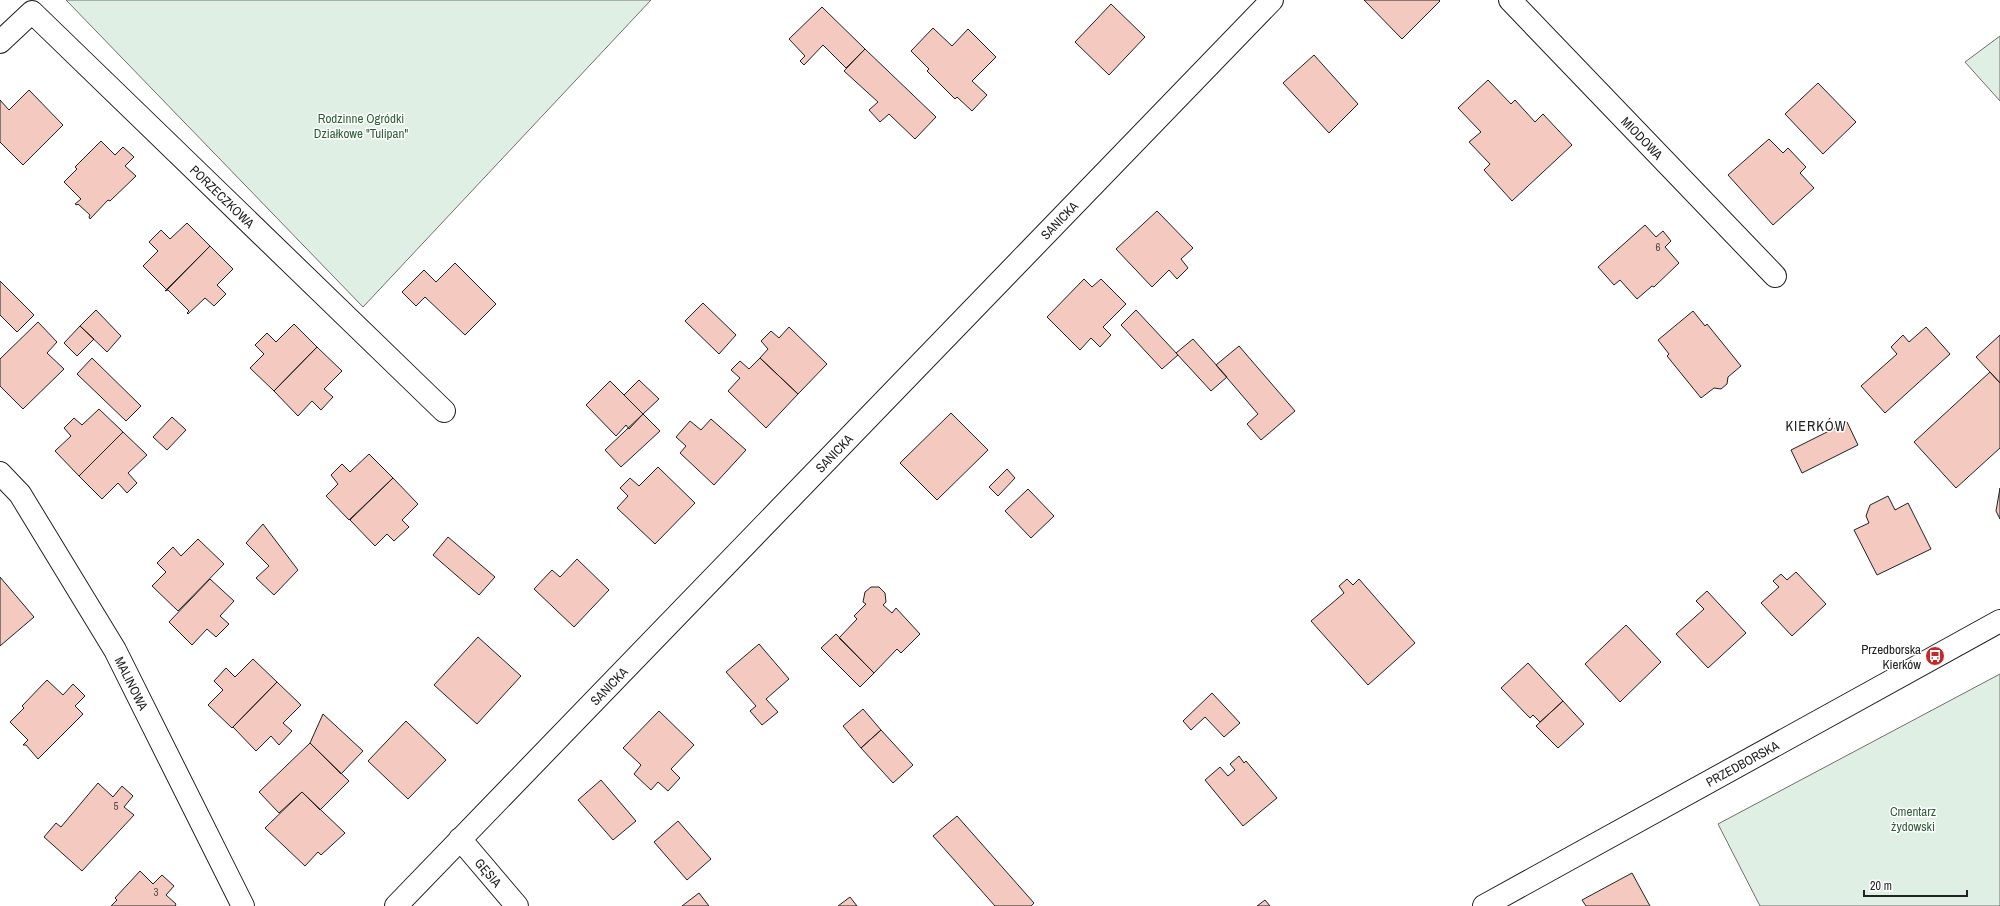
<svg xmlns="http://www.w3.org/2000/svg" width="2000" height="906" font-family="'Archivo Narrow',sans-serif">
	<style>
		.green { fill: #e0efe3; stroke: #6f6f6f }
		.building { fill: #f3c9c0; stroke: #222 }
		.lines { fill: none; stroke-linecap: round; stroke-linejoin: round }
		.street-casing { stroke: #222; stroke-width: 24 }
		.secondary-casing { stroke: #222; stroke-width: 24 }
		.primary-casing { stroke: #222; stroke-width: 24 }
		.street { stroke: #fff; stroke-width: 22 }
		.secondary { stroke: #fff; stroke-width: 22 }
		.primary { stroke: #fff; stroke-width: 22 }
		.labels { text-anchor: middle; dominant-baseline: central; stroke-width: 3; stroke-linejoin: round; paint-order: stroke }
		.number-label { font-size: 11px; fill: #564c4a }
		.park-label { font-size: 13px; fill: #2f5e38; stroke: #fff }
		.street-label { font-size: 13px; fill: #222; stroke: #fff }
		.poi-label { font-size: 13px; fill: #222; stroke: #fff; text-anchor: end }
		.neighbourhood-label { font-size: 14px; letter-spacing: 1px; fill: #222; stroke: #fff }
	</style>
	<rect width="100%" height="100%" fill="#fff"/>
	<path class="green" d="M66,0H651L363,307Z
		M2000,36V101L1965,62Z
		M2000,674V906H1760L1718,824Z"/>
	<path class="building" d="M1364,0H1439L1440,1L1402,39Z
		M1111,4L1145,37L1109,75L1075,42Z
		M822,7L865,49L846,68L823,45L804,65L800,61L805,56L789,39Z
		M933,28L952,46L968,29L996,57L972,81L987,95L972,111L957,97L955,99L927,71L929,69L911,51Z
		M865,49L936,117L915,139L889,114L880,122L869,110L878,102L844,71Z
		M1314,55L1358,104L1329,133L1283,83Z
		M1488,80L1511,104L1515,100L1535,122L1543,114L1572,145L1512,201L1484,170L1490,164L1469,142L1481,132L1458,108Z
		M1818,83L1856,122L1823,154L1785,114Z
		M29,90L63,125L23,165L0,142V100L9,110Z
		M1769,139L1783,153L1788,148L1806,167L1800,173L1814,188L1773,225L1728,175Z
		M101,141L115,155L123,147L134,157L125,166L136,176L110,201L108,200L90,219L89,217L90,215L78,204L77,205L75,204L81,199L64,182L77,169L75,167Z
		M1157,211L1193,248L1181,259L1188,268L1177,279L1169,270L1152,287L1116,249Z
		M187,223L210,246L167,290L143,266L158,251L149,242L161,230L170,239Z
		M1645,225L1656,237L1663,231L1671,241L1665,247L1679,263L1654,287L1652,286L1637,299L1620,280L1614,285L1598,267Z
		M210,246L233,269L217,285L226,294L214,306L205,298L188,314L187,313L189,311L168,290L165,291Z
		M455,263L496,304L465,335L425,297L416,306L402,292L424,270L436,282Z
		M1084,279L1092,287L1101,279L1126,304L1103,327L1111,335L1100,347L1091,338L1080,350L1047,317Z
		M0,281L34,315L17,332L0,315Z
		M703,303L736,335L719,354L685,321Z
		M96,310L121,336L107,352L80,326Z
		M1136,310L1178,355L1162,369L1121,325Z
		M1693,311L1705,326L1707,324L1741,366L1728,377L1727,384L1721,389L1714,388L1701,398L1667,356L1669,354L1658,340Z
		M38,322L57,342L47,353L64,369L23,409L0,386V359Z
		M294,324L317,347L274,391L250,368L264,354L255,345L267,333L276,342Z
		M80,326L94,339L77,356L64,343Z
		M789,327L827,364L798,394L760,358L768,349L761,341L771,331L779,338Z
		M1926,327L1950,354L1885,413L1861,386L1897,354L1891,347L1903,335L1909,342Z
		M2000,335V383L1976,357Z
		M1193,339L1227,377L1211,391L1176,353Z
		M1239,346L1295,411L1261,440L1247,424L1258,414L1216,365Z
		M317,347L342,371L324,389L333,397L321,410L312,401L298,416L274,391Z
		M92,358L141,406L126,421L77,374Z
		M760,358L798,394L766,428L728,391L740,378L731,370L740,361L749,369Z
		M1990,372L2000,383V448L1956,488L1914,442Z
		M639,380L659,399L643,414L624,395Z
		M610,381L643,414L629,429L626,425L616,436L586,405Z
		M99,409L123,432L79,476L55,451L71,436L64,428L74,418L82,425Z
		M951,413L988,450L937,500L900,463Z
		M643,414L660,431L621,467L605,450Z
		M172,417L186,430L167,450L153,437Z
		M711,419L746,450L714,485L680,453L686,446L676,437L690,421L701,430Z
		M1847,422L1858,445L1802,473L1791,450Z
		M123,432L147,455L128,473L137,483L127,493L118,483L102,499L79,476Z
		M369,454L393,478L349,520L326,496L338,484L331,475L342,464L350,472Z
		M658,467L695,503L655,544L617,508L628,496L620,488L630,478L639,486Z
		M1007,469L1015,478L998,496L989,487Z
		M393,478L418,504L402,520L409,527L394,541L387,534L375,546L350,520Z
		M2000,488V519L1996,511Z
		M1028,489L1054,516L1031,538L1005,511Z
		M1888,496L1895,510L1908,503L1931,549L1877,575L1854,530L1869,523L1866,516L1870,505Z
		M263,524L298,570L274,595L256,578L269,566L246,543Z
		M448,537L495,577L479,595L433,555Z
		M198,539L224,564L178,611L152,586L166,572L157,563L173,547L181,556Z
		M577,559L609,590L574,627L534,589L552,570L560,577Z
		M1796,572L1826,604L1792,636L1761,603L1779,587L1773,581L1781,574L1787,580Z
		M0,577L34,617L0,646Z
		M210,579L234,601L220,616L229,624L216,637L207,629L192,645L169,622Z
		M1347,579L1353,585L1359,579L1415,643L1368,685L1311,621L1344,593L1339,586Z
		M871,587H879L885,593L886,602L883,605L892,613L896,608L920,634L901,653L897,649L874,673L839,638L857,619L854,616L866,604L863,602L865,592Z
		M1707,591L1746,633L1708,668L1676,634L1704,609L1696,601Z
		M1626,625L1661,662L1620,702L1585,664Z
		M836,634L874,673L860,687L821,648Z
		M478,637L521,676L477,724L434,685Z
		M759,644L789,679L766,699L778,712L762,725L750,711L756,706L726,672Z
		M253,659L277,682L232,728L208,705L223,690L214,681L226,668L235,677Z
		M1528,663L1563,701L1540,722L1533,715L1530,718L1501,688Z
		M47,680L63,695L73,684L85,696L75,706L83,714L38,759L26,745H23L28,740L10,722L24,708L22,706Z
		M277,682L301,705L283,723L292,731L279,745L271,736L256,751L233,727Z
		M1212,693L1240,723L1224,737L1205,717L1191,730L1183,721Z
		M1563,701L1584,724L1558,748L1536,726Z
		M863,709L881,730L861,748L843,726Z
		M659,711L694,745L671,769L680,778L668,791L658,782L651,790L634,774L641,765L623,748Z
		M323,714L363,751L341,774L310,743Z
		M406,721L446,760L408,799L368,761Z
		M881,730L913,765L893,783L861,748Z
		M310,743L349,781L320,810L302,792L279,813L259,792Z
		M1239,756L1244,763L1246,761L1277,798L1243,826L1205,780L1220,767L1228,776L1235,770L1230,764Z
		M601,780L636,821L613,840L578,800Z
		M98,783L113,797L122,786L133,796L124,807L134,815L82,871L44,837L56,823L61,827Z
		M302,792L345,833L321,855L318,852L305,866L265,828Z
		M957,816L1034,903L1031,906H995L933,836Z
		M678,821L711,859L687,880L654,842Z
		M140,871L153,884L162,875L174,886L166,895L176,904L175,906H111L117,900L115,898Z
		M1632,873L1650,906H1586L1582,900Z
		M699,893L709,906H682Z
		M850,897L857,906H838Z
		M1265,900L1270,906H1257Z"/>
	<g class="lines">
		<g class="street-casing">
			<g id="street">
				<path id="s1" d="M1510,0L1775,276"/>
				<path id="s2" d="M0,42L32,12L444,411"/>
				<path id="s3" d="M0,473L20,494L115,650L243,906"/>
				<path id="s4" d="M460,839L517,906"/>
			</g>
		</g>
		<g class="secondary-casing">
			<g id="secondary">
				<path id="s5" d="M396,906L1272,0"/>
			</g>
		</g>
		<g class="primary-casing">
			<g id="primary">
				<path id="s6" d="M1484,906L2000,621"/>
			</g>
		</g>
		<use href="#street" class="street"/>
		<use href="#secondary" class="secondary"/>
		<use href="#primary" class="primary"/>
	</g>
	<defs>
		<g id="bus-disc" transform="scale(1)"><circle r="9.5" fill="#c62828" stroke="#fff"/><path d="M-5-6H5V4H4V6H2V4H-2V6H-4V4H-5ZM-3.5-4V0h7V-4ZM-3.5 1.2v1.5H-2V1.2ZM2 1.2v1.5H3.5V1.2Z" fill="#fff"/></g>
	</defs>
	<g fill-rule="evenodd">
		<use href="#bus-disc" x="1935" y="656"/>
	</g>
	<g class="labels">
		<g class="number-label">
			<text x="1658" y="247">6</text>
			<text x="116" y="806">5</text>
			<text x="156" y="892">3</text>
		</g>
		<g class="park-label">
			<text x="361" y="118">Rodzinne Ogródki<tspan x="361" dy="15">Działkowe "Tulipan"</tspan></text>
			<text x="1913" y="811">Cmentarz<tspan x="1913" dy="15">żydowski</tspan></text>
		</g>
		<g class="street-label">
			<text stroke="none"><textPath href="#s1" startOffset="191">MIODOWA</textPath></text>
			<text stroke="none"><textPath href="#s2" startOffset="309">PORZECZKOWA</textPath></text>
			<text stroke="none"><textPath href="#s5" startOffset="954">SANICKA</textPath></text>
			<text stroke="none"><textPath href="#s5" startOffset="630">SANICKA</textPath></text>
			<text stroke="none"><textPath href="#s3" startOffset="249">MALINOWA</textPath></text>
			<text stroke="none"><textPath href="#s5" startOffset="306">SANICKA</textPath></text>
			<text stroke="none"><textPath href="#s6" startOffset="295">PRZEDBORSKA</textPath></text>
			<text stroke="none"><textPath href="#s4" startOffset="44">GĘSIA</textPath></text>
		</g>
		<g class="poi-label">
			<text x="1921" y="649">Przedborska<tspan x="1921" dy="15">Kierków</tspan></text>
		</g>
		<g class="neighbourhood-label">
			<text x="1816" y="426">KIERKÓW</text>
		</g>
	</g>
	<path d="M1864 890v6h103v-6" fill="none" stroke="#222222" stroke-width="2"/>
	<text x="1870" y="890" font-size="12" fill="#222222" stroke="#ffffff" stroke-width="3" paint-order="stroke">20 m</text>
</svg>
